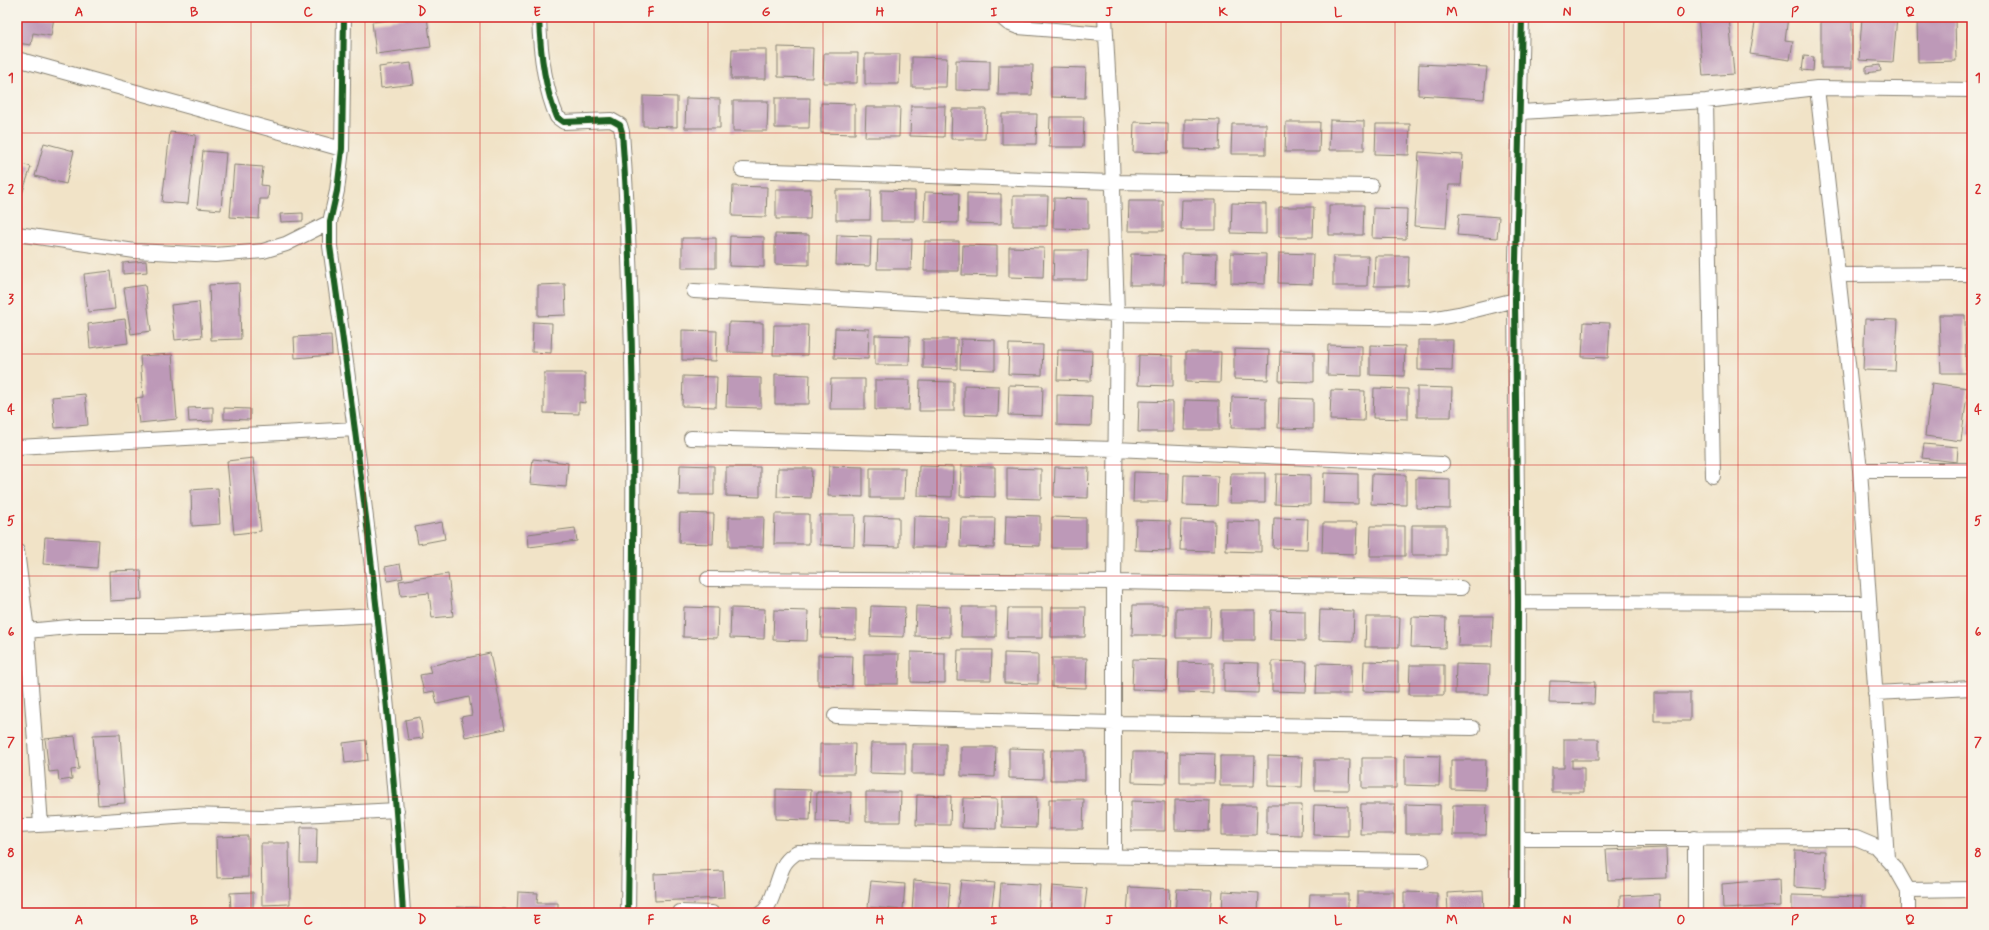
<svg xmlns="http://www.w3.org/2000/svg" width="1989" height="930" font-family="Mynerve,sans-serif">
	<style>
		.building { fill: #bd99b8 }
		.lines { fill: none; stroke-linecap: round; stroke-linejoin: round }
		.street-casing { stroke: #868072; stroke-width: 16 }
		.street { stroke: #fff; stroke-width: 14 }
		.cycleway-casing { stroke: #f7f3e8; stroke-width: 8 }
		.cycleway { stroke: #1b5e20; stroke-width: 6 }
		.grid { fill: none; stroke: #d62828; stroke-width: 1; stroke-opacity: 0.55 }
		.neatline { fill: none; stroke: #d62828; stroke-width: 1.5 }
		.grid-label { font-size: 13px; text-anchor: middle; font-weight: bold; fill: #d62828 }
	</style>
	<rect width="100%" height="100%" fill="#f7f3e8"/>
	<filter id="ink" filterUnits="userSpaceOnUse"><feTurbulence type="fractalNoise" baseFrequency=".025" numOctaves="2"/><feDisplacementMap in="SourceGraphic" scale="8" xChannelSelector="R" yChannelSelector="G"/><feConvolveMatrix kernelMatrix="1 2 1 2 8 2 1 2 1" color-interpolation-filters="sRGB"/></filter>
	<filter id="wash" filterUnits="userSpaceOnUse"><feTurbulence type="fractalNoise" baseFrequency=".012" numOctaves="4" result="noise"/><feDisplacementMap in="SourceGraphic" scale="16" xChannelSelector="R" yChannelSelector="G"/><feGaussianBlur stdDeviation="0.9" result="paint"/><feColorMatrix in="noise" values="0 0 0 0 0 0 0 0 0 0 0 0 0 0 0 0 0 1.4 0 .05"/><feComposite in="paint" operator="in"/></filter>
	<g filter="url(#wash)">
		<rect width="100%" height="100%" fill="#f1e3c7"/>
		<g id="blocks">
			<path class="building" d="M17,17H54L51,36L33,33L31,45L17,43Z
				M415,17H427L431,47L376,54L372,22Z
				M1698,17H1729L1734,74L1703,76Z
				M1756,17H1788L1785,40L1793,41L1790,60L1750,54Z
				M1821,17H1852V68H1821Z
				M1862,17H1897L1893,62L1859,60Z
				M1917,17H1955L1956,61L1918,62Z
				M778,47L813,48L812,78L778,77Z
				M732,49H766V79H731Z
				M824,53H858L857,83H823Z
				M865,54H900L899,84H865Z
				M1804,56L1814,57L1813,71L1802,70Z
				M912,57L947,58L946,87H912Z
				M956,60L990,61V91L956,90Z
				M411,63L414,84L381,88L379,67Z
				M1419,64L1487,67L1484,99L1418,95Z
				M999,65H1033L1032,95H998Z
				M1880,65L1881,71L1866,73V67Z
				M1051,67L1086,68L1085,98L1051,97Z
				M643,96L677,97V127L643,126Z
				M686,98L720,99V128H685Z
				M775,98H810L809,128H775Z
				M733,101H768L767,131H733Z
				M821,103L855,104V134L821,133Z
				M911,106H945L944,137L910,136Z
				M866,107H900L899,137H865Z
				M952,109H986L985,139H951Z
				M1002,114H1037L1036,144H1002Z
				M1050,117H1084L1083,147H1049Z
				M1185,119L1220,120L1219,150L1185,149Z
				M1330,120L1364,121V150H1329Z
				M1134,122L1168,123V153L1133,152Z
				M1286,122H1320L1319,152H1285Z
				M1232,124H1266V154H1231Z
				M1376,124H1410L1409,155L1375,154Z
				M170,132L196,135L188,204L162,202Z
				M44,143L74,151L66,184L35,176Z
				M203,151L226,153L221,210L197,208Z
				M1419,152L1463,155L1461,185H1449L1446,228L1414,226Z
				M17,162L31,167L18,206H17Z
				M234,165L263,167L261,185L269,186L268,199H260L259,219L230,217Z
				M733,186L767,187L766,217L732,216Z
				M776,189H811L810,219H776Z
				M836,190H871L870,220H836Z
				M881,190L915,191V221H881Z
				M925,192L959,193L958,223L924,222Z
				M967,193L1001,194V224L967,223Z
				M1013,196H1048L1047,226H1013Z
				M1054,198L1088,199V229L1053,228Z
				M1182,200H1216V230H1181Z
				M1129,201H1163V231H1128Z
				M1232,203L1266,204V234L1231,233Z
				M1329,205H1364L1363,235H1329Z
				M1279,207H1314L1313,237H1279Z
				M1373,208L1407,209L1406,239L1372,238Z
				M303,213V221L281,222L280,214Z
				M1459,214L1499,217L1497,238L1457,235Z
				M775,234L809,235V265L775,264Z
				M837,235L871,236L870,266L836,265Z
				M730,236L764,237V267L729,266Z
				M682,238H716V268H682Z
				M878,239H912L911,269H877Z
				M925,241H959V271H924Z
				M963,245L997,246V276L962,275Z
				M1009,247L1044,248L1043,278L1009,277Z
				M1054,250H1088L1087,280H1053Z
				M1182,253L1217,254L1216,284L1182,283Z
				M1231,253L1266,254L1265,284L1231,283Z
				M1279,253L1313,254L1312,284L1278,283Z
				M1131,254L1165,255L1164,285H1130Z
				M1333,256H1368L1367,286H1333Z
				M1375,256H1409L1408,286H1374Z
				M146,261L147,272L123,274V263Z
				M111,271L115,309L88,312L84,274Z
				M239,283L241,339L211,340L209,285Z
				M565,284L566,315L538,316V285Z
				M145,285L151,331L131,334L124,288Z
				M199,302L202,337L175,340L171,305Z
				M1939,315H1965L1966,373H1941Z
				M125,319L128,343L90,348L88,324Z
				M1865,319L1898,320L1895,371L1863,370Z
				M533,322L552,323L551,353L532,352Z
				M729,322L763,323V353L728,352Z
				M1584,322L1610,323L1608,358L1582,357Z
				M774,325H808L807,355H773Z
				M835,328L869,329L868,359L834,358Z
				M682,330L717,331L716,361L682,360Z
				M331,335L332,355L295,358L294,337Z
				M875,335L910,336L909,365H875Z
				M923,339H957V369L923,368Z
				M961,339L995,340V370L960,369Z
				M1418,340H1453L1452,371L1418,370Z
				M1009,344L1043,345L1042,375L1008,374Z
				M1328,345L1362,346V376L1327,375Z
				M1370,345L1405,346L1404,376L1370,375Z
				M1234,349L1269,350L1268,380L1234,379Z
				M1058,350L1092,351L1091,381L1057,380Z
				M1280,351L1314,352V382L1279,381Z
				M1186,352H1221L1220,383L1186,382Z
				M172,354L177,419L139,423L136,398L143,397L140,356Z
				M1139,355L1173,356V386L1138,385Z
				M544,373H585V403L579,402V414L544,413Z
				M775,374L810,375L809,404H775Z
				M683,376L717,377L716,407L682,406Z
				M727,377L761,378V408L726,407Z
				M831,379H865V409H830Z
				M875,380H910L909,410H875Z
				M920,381L954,382V411H919Z
				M1932,383L1968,388L1961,441L1925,436Z
				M964,385L999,386L998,416L964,415Z
				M1009,385L1043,386L1042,416L1008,415Z
				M1417,387L1452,388L1451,417H1417Z
				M1374,388L1408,389V419L1373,418Z
				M1331,390L1365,391L1364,421L1330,420Z
				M85,394L88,425L55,428L52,397Z
				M1057,395L1092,396L1091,426L1057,425Z
				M1232,397L1266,398V428H1231Z
				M1279,398L1313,399V429L1278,428Z
				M1185,400L1219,401V430H1184Z
				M1139,401L1173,402V432H1138Z
				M213,407V421L189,422L188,408Z
				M224,408L250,409V420L224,419Z
				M1971,411H1972V435H1967Z
				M1924,444L1958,447L1957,462L1922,458Z
				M253,458L261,531L234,534L227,461Z
				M533,459L568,463L566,487L530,484Z
				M680,465L714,466V495H679Z
				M829,466L863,467V497L828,496Z
				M919,466L953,467L952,497L918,496Z
				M961,466L995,467V497L960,496Z
				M726,467H760V497L726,496Z
				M1055,467L1089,468L1088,498L1054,497Z
				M778,468H812L811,498L777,497Z
				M870,468H905L904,498H870Z
				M1007,468L1041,469V499L1007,498Z
				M1134,472L1168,473L1167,502H1133Z
				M1231,473H1265V503H1230Z
				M1324,473L1358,474V504L1323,503Z
				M1276,474L1310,475V505L1275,504Z
				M1372,474L1406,475V505L1371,504Z
				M1184,475L1218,476L1217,506L1183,505Z
				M1416,478L1450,479V509L1416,508Z
				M218,488L220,524L192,526L191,490Z
				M680,513L714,514L713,544L679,543Z
				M775,514H809V544H774Z
				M820,515H855L854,546L820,545Z
				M1006,515L1040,516V546L1005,545Z
				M865,516L899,517V547L864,546Z
				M914,516L948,517L947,547H913Z
				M729,517H764L763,547H729Z
				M1052,517L1086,518V548H1052Z
				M961,518H995L994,548L960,547Z
				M1274,518L1308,519L1307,549L1273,548Z
				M1136,520L1170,521V551L1135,550Z
				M1181,520L1215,521L1214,551L1180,550Z
				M1227,521L1261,522V552L1226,551Z
				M442,522L445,539L418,544L415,527Z
				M1323,523H1357L1356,554L1322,553Z
				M1412,525H1446V555H1412Z
				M1371,526H1405V556H1370Z
				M575,528L577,541L529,547L528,534Z
				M45,537L99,540L97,568L43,564Z
				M400,564L403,578L388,581L385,567Z
				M141,570L142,599L110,601L109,571Z
				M448,574L453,616L432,618L429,593L401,596L399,581Z
				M1133,605H1167V635H1132Z
				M871,606L905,607L904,637L870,636Z
				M916,606L950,607V637L915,636Z
				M684,607L718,608L717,638L683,637Z
				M962,607H996V637H961Z
				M1052,607H1086L1085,637H1051Z
				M731,608L765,609L764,639L730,638Z
				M822,608L856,609V639L821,638Z
				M1008,608H1042V638H1007Z
				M1176,608H1211L1210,638H1176Z
				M774,610L808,611L807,641L773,640Z
				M1221,610H1255V640H1221Z
				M1271,610L1305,611V641L1270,640Z
				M1320,610L1354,611L1353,641L1319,640Z
				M1459,616H1493L1492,646H1458Z
				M1366,617H1400L1399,647H1365Z
				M1412,617L1446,618L1445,648L1411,647Z
				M958,650H992L991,680H957Z
				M911,652L945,653V683L911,682Z
				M490,653L505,729L465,737L461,717L472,715L469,697L437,704L434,691L424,693L420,675L431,673L429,666Z
				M1004,653L1038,654V684L1004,683Z
				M864,654H899L898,684H864Z
				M818,655L853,656L852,686L818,685Z
				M1052,658H1087L1086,688L1052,687Z
				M1133,659L1167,660L1166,690L1132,689Z
				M1272,661L1307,662L1306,692L1272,691Z
				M1364,661L1398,662V692L1363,691Z
				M1179,662L1213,663V693L1178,692Z
				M1224,662L1259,663L1258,693L1224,692Z
				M1317,663L1351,664V694H1316Z
				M1456,664L1490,665L1489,694H1455Z
				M1410,665H1444V695H1409Z
				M1550,681L1595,682L1594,704L1549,703Z
				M1654,693H1690V721H1654Z
				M420,717L423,738L408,740L405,720Z
				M120,734L125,803L98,805L93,735Z
				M75,736L79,769L71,770L72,779L59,781L58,771L49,772L45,739Z
				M1564,739H1599V760H1572V768H1584V792H1552V768H1564Z
				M366,740L368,760L345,763L343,743Z
				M871,743H905V774L870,773Z
				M820,744H855L854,774H820Z
				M912,744H946V774H912Z
				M961,747H996L995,777L961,776Z
				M1009,748L1043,749V779L1009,778Z
				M1051,750H1085V780H1050Z
				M1133,752H1167V783L1132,782Z
				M1180,753L1215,754L1214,783H1180Z
				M1405,755L1440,756L1439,786L1405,785Z
				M1220,756H1255L1254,786H1220Z
				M1268,756L1303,757L1302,787L1268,786Z
				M1362,758H1396V788H1362Z
				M1315,760H1350L1349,790H1315Z
				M1451,760H1486L1485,790L1451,789Z
				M776,789L811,790L810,820L776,819Z
				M817,792H851L850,822L816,821Z
				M866,792H901L900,822H866Z
				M917,795L951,796L950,825H916Z
				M1002,797H1037L1036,828L1002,827Z
				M963,798L997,799L996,829L962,828Z
				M1049,799H1084L1083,829H1049Z
				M1175,800L1210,801L1209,831L1175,830Z
				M1131,801L1165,802V831H1131Z
				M1361,804H1395V834H1360Z
				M1406,804L1440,805V834H1406Z
				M1222,805H1257L1256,835H1222Z
				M1267,805H1302L1301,835L1267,834Z
				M1314,805L1348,806V836L1313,835Z
				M1453,805H1487L1486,835H1452Z
				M301,827H317L316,863H300Z
				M248,836V877L217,878L216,837Z
				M261,843H289L290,904L262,905Z
				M1666,848L1667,878L1608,880L1606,850Z
				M1795,850L1826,851L1825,889L1794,887Z
				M723,871L724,898L655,901L654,874Z
				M1779,879L1780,906L1723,909L1722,884Z
				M914,880L950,883L948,913L912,912Z
				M961,880L995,883L991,913H957Z
				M871,881L905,884L903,910L868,907Z
				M1001,883L1040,885L1038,913H999Z
				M1052,886L1087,889L1084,913H1050Z
				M1129,887L1170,889L1169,913H1127Z
				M1177,889L1212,890L1210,913H1175Z
				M1223,891L1259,893L1258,913H1222Z
				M1483,891L1484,913H1448L1447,893Z
				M253,892V908L231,909L230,893Z
				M518,892L538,893L537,903H558V913H517Z
				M1357,892H1394V913H1357Z
				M1404,892L1437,893V913H1404Z
				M1310,894H1348V913H1309Z
				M1659,894L1660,913H1620V896Z
				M1792,895L1862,897V913H1792Z
				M457,907L506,909V913H457Z"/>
		</g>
	</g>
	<g filter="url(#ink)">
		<use href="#blocks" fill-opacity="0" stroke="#868072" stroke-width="1"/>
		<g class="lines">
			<g class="street-casing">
				<path id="street" d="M344,17L342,149L337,191L330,222V246C361,468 390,689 403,913
					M539,17C540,50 544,87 557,117L564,122L611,120L620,125L622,132C641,392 631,653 628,913
					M1001,17L1008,23L1018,27L1104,34
					M1105,17L1111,126L1117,314L1114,582V857
					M17,59L342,149
					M1817,88L1860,470L1887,858
					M1706,101L1713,476
					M1521,112L1706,101L1817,88L1972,90
					M742,170L1113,182L1371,186
					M17,234L135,251L215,255L263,251L286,244L330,222
					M1838,275L1972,274
					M694,291L1117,314L1431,319L1459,314L1515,300
					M691,438L1115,449L1442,464
					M17,447L356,429
					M1860,470H1972
					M17,551L27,631L41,825
					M708,579L1114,582L1461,588
					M1518,602L1869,603
					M17,632L79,626H162L379,615
					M1875,693L1972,688
					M835,716L1114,723L1473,728
					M17,826L77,823L189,815L262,817L397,810
					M1518,839L1856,838L1875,846L1895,867L1908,890V913
					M1908,890L1972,889
					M680,912L712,913
					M761,913C773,907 777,877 784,865C787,859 792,856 797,852L1422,861
					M1517,913L1518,602L1515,300L1522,17
					M1695,913V838"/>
			</g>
			<use href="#street" class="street"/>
			<g class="cycleway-casing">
				<path id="cycleway" d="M344,17L342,149L337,191L330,222V246C361,468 390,689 403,913
					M539,17C540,50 544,87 557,117L564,122L611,120L620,125L622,132C641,392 631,653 628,913
					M1517,913L1518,602L1515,300L1522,17"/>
			</g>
			<use href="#cycleway" class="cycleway"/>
		</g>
	</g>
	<path class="grid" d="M136,17V913M251,17V913M365,17V913M480,17V913M594,17V913M708,17V913M823,17V913M937,17V913M1052,17V913M1166,17V913M1281,17V913M1395,17V913M1509,17V913M1624,17V913M1738,17V913M1853,17V913M17,133H1972M17,244H1972M17,354H1972M17,465H1972M17,576H1972M17,686H1972M17,797H1972"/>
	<rect width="1989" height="930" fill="none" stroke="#f7f3e8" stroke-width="44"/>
	<rect x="22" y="22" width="1945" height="886" class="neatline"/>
	<g class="grid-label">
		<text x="79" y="16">A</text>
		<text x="194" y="16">B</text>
		<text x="308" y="16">C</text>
		<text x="422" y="16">D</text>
		<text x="537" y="16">E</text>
		<text x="651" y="16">F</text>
		<text x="766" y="16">G</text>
		<text x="880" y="16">H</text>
		<text x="994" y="16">I</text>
		<text x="1109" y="16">J</text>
		<text x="1223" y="16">K</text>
		<text x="1338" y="16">L</text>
		<text x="1452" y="16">M</text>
		<text x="1567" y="16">N</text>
		<text x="1681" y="16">O</text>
		<text x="1795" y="16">P</text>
		<text x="1910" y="16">Q</text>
		<text x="11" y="82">1</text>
		<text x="1978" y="82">1</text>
		<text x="11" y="193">2</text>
		<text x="1978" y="193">2</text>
		<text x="11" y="303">3</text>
		<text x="1978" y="303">3</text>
		<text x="11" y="414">4</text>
		<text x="1978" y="414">4</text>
		<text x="11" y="525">5</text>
		<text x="1978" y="525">5</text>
		<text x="11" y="636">6</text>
		<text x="1978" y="636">6</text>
		<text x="11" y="746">7</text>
		<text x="1978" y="746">7</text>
		<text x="11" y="857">8</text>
		<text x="1978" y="857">8</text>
		<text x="79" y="924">A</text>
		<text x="194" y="924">B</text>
		<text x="308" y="924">C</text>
		<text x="422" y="924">D</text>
		<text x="537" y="924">E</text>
		<text x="651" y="924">F</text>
		<text x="766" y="924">G</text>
		<text x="880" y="924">H</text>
		<text x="994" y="924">I</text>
		<text x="1109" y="924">J</text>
		<text x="1223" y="924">K</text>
		<text x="1338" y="924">L</text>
		<text x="1452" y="924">M</text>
		<text x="1567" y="924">N</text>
		<text x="1681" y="924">O</text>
		<text x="1795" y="924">P</text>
		<text x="1910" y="924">Q</text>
	</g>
</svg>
